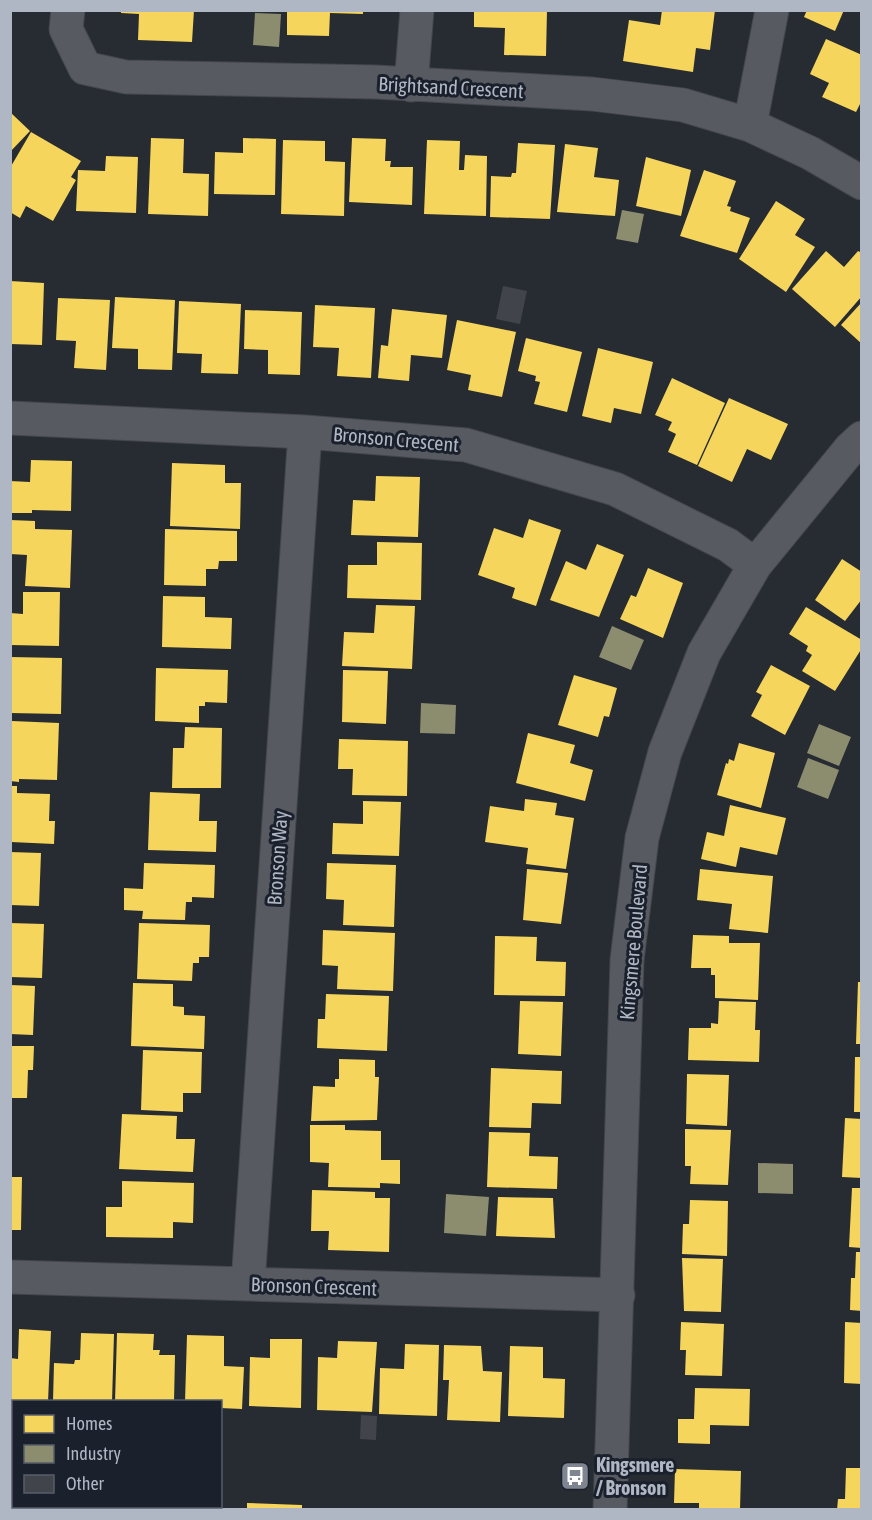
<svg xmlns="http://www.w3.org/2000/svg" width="872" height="1520" font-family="'Asap Condensed',sans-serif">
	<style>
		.homes { fill: #f6d55c }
		.industry { fill: #8c8c6e }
		.building { fill: #41454b }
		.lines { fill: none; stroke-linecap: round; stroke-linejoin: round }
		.minor-casing { stroke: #44474d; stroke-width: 35 }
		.minor { stroke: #575a61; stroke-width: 33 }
		.labels { text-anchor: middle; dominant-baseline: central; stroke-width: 6; stroke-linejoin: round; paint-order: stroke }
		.street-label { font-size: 20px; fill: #b0b7c4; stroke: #1b212c }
		.poi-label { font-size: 20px; font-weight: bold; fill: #b0b7c4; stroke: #1b212c; text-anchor: start }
	</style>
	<rect width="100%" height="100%" fill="#272b32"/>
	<path class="homes" d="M121,10H194L192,42L138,40L139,14L121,13Z
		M287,10H363V14L330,13L329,36L287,35Z
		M474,10H547L546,56L504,55L505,28L474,27Z
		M662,10H715L710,50L696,48L693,72L623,61L629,20L660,25Z
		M807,10H844L835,31L804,17Z
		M826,39L862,55V100L856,112L822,97L829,83L810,74Z
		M10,112L30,131L10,152Z
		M31,132L81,161L71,177L76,180L53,221L26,206L20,218L10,212V168Z
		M151,138L184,139L183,173L209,174L208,216L148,214Z
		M243,138L276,139L275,195L214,194L215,152L243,153Z
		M352,138L386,139L385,161H391L390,167H413L412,205L349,202Z
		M283,140L325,141V161L345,162L344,216L281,214Z
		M427,140L460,141L459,170H464L465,155L487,156L486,216L424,214Z
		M518,143L555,145L550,219L490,217L491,176L511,177L512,173H516Z
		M565,144L598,148L594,177L619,180L615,216L557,212Z
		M106,156L138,157L136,213L76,211L78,170L105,171Z
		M646,157L691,170L681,216L636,206Z
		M704,170L736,181L727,206L731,207L730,211L750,218L737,253L680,236Z
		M776,201L805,219L795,235L815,247L786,292L739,259Z
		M826,251L844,267L858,251L862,253V296L835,327L792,289Z
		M10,281L44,283L42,345L10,344Z
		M115,297L175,300L172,370L138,369V349L112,348Z
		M58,298L110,300L106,370L74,368L76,341L56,340Z
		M179,301L241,304L238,374L201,373L202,354L177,353Z
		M862,302V344L841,325Z
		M315,305L375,308L371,378L337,376L339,348L313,347Z
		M392,309L447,315L442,358L411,355L409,381L378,378L381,345L388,346Z
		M245,310L302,312L300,375L268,374V350L244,349Z
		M457,320L516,332L502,397L468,390L471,375L447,370Z
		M526,338L582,352L567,412L534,404L540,382L535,381L536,376L518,371Z
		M598,348L653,362L641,414L614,408L611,423L582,416Z
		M672,378L725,403L697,465L668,452L676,434L668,430L672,422L655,415Z
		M729,398L788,424L771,460L747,449L732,482L698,466Z
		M31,460L72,461L71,511L32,510V513H10V481L30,482Z
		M172,463L225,465V483H241L240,529L170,526Z
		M376,476L420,477L418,537L351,535L353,500L375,501Z
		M529,519L561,530L536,606L512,598L515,588L478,575L494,528L523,538Z
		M10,520L35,521V529L72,530L70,588L25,586L27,555L10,554Z
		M165,529L237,531V561H219L218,569H206V586L164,585Z
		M377,542L422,543L421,600L347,598L348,565H377Z
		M597,544L624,555L599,617L550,600L566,561L586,570Z
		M842,559L862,572V599L845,621L815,600Z
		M648,568L683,583L663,638L620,619L631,595L636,597Z
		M23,592H60L59,646L10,645V613L23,614Z
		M163,596L205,597V617L232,618L231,649L162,647Z
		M376,605L415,606L412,669L342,666L344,632L374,633Z
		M806,607L862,640V648L835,691L802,671L812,655L806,651L808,646L789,634Z
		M10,657L62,658L61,714L10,713Z
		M771,665L810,686L785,735L751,716L762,695L756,692Z
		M156,668L228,670L227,703L205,702V706H199V723L155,721Z
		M343,670L388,671L386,724L342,722Z
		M574,675L617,688L609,717L604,716L598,737L558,725Z
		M12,721L59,723L57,780L19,779V782L10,781Z
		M185,727L222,728L221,788H172L173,748H184Z
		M528,733L575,745L570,763L593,770L585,801L516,783Z
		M339,739L408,741L407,796L352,795L353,769H338Z
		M739,743L775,753L761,808L717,795L726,763L728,764L729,759L734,761Z
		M10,786H17V793L50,794L49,821H55L54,844L11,842Z
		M150,792L200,794L199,821H217L216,852L148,850Z
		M525,799L557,803L555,815L574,818L566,869L526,864L528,848L485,842L490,806L524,811Z
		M363,801L401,802L399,856L332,854L333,823L363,824Z
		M730,805L786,818L777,855L740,847L736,867L701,859L707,832L724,836Z
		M10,852L41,853L39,906L10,905Z
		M144,863L215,865L214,898L192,897V902H186L185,920L142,919L143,911L124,910V888L143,889Z
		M327,863L396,865L394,927L343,925L344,900L326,899Z
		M527,869L568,873L561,924L523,920Z
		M700,869L773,876L768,933L729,929L732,904L697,900Z
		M10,923L44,924L42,978L10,977Z
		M139,923L210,925L209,957H199V963H193L192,981L137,979Z
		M323,930L395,933L393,991L337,989L338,966L322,965Z
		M693,935L729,936V943H760L758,1000L715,998V975H711V968H691Z
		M495,936L537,937L536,961L566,962L565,996L494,995Z
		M858,982H862V1044H856Z
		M133,983L173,984V1006L184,1007V1015L205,1016L204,1049L131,1046Z
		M10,985L35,986L33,1035L10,1034Z
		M326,994L389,996L387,1051L317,1048L318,1019H325Z
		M520,1001L563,1002L561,1056L518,1054Z
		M719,1001L756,1002L755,1030H760L759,1062L688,1060L689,1028H711V1023L718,1024Z
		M10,1046H34L33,1070H28L27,1098H10Z
		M143,1050L202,1052L201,1093H183V1112L141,1110Z
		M855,1057H862V1112H854Z
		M339,1059L375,1060V1077H379L377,1120L311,1121L313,1086L335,1087V1079H339Z
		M491,1068L562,1071L561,1104L532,1103L531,1128L489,1127Z
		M687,1074L729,1075L727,1126L686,1124Z
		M122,1114L177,1116L176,1139H195L193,1172L119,1169Z
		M845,1118L862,1119V1178L842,1177Z
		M310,1125H345V1130L381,1131V1160H400V1184L380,1183V1188L328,1187L329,1163L310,1162Z
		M685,1129L731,1130L728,1185L690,1184L691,1166H685Z
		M489,1132L530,1133L529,1156L558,1157L557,1189L487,1187Z
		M10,1177H22L21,1230H10Z
		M122,1181L194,1183L193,1223L173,1222V1238L106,1237V1207H122Z
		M852,1188H862V1248L849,1247Z
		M312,1190L375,1192V1198H390L389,1252L328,1250L329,1231H311Z
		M498,1197L553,1198L555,1238L496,1236Z
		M690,1200L728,1201L727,1256L682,1254L683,1224H689Z
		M856,1252H862V1311L850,1310L851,1278H855Z
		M682,1258L723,1259L721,1312L684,1311Z
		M681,1322L724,1324L722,1376L685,1375L686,1350H680Z
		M845,1322L862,1323V1384L844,1383Z
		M19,1329L51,1331L48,1402H14V1406H10V1358L18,1359Z
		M81,1333L114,1334L112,1402L53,1401L54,1363L74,1364L75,1360H80Z
		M117,1333L154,1334L153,1350H160L159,1355H175L174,1402H115Z
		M187,1335L224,1336V1366L244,1367L242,1409L220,1408V1402H185Z
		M270,1339H302L301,1408L249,1406L250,1357L270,1358Z
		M338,1341L377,1342L372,1412L317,1410L318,1357L337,1358Z
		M405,1344L439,1345L437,1416L379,1414L380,1368L404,1369Z
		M444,1345L481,1346L483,1371L502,1372L500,1422L447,1420L449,1380H443Z
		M510,1346L543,1347V1378L565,1379L564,1418L508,1416Z
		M695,1388L750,1389L749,1426L710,1425V1444L678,1443V1419H694Z
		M846,1468H862V1510H837L838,1499H845Z
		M675,1469L741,1471L740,1510H699V1503H674Z
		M10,1499H14V1506H40V1510H10Z
		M247,1503L302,1505V1510H247Z
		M52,1506H107L106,1510H52Z
		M116,1506H169V1510H115Z"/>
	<path class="industry" d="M255,13L281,14L279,47L253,45Z
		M622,210L644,214L638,243L616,239Z
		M612,626L644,640L631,670L599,657Z
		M421,703L456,705L455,734L420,733Z
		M819,724L851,737L839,766L807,753Z
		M808,758L839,770L828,799L797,787Z
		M758,1163L793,1164V1194L758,1193Z
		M446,1194L489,1197L486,1236L444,1233Z"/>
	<path class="building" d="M503,286L527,291L520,324L496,319Z
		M361,1415L377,1416L376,1440L360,1439Z"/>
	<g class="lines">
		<g class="minor-casing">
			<path id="minor" d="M68,10L66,29L85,68L126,77L376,82L592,94L683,105L750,125L810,153L862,183
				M411,85L417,10
				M750,125L772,10
				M10,418L305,432L466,445L615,489L728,545L755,565
				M10,1277L618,1295
				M248,1284L305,432
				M610,1510L627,960L642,838L665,752L704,653L755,565L850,449L862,438"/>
		</g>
		<use href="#minor" class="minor"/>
	</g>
	<defs>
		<g id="bus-square" transform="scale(1.5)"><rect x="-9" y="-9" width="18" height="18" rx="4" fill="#808691" stroke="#1b212c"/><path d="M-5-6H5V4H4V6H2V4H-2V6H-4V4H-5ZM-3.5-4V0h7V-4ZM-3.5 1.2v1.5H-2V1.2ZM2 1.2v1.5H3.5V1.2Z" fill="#fff"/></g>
	</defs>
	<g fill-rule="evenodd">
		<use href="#bus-square" x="575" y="1476"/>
	</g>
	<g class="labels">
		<g class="street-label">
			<text transform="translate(451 87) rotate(3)">Brightsand Crescent</text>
			<text transform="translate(396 439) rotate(5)">Bronson Crescent</text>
			<text transform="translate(277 858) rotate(-86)">Bronson Way</text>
			<text transform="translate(633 942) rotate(-85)">Kingsmere Boulevard</text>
			<text transform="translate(314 1286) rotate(2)">Bronson Crescent</text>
		</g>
		<g class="poi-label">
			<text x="596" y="1464">Kingsmere<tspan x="596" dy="23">/ Bronson</tspan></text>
		</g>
	</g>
	<rect width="872" height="1520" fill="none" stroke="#b0b7c4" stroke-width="24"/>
	<rect x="12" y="1400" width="210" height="108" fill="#1b212c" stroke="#575d69" stroke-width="1.5"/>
	<rect x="24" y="1415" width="30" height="18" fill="#f6d55c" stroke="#575d69" stroke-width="1.5"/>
	<text x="66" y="1430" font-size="18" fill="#b0b7c4">Homes</text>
	<rect x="24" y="1445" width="30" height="18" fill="#8c8c6e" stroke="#575d69" stroke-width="1.5"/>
	<text x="66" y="1460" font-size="18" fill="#b0b7c4">Industry</text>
	<rect x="24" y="1475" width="30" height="18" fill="#41454b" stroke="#575d69" stroke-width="1.5"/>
	<text x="66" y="1490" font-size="18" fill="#b0b7c4">Other</text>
</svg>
